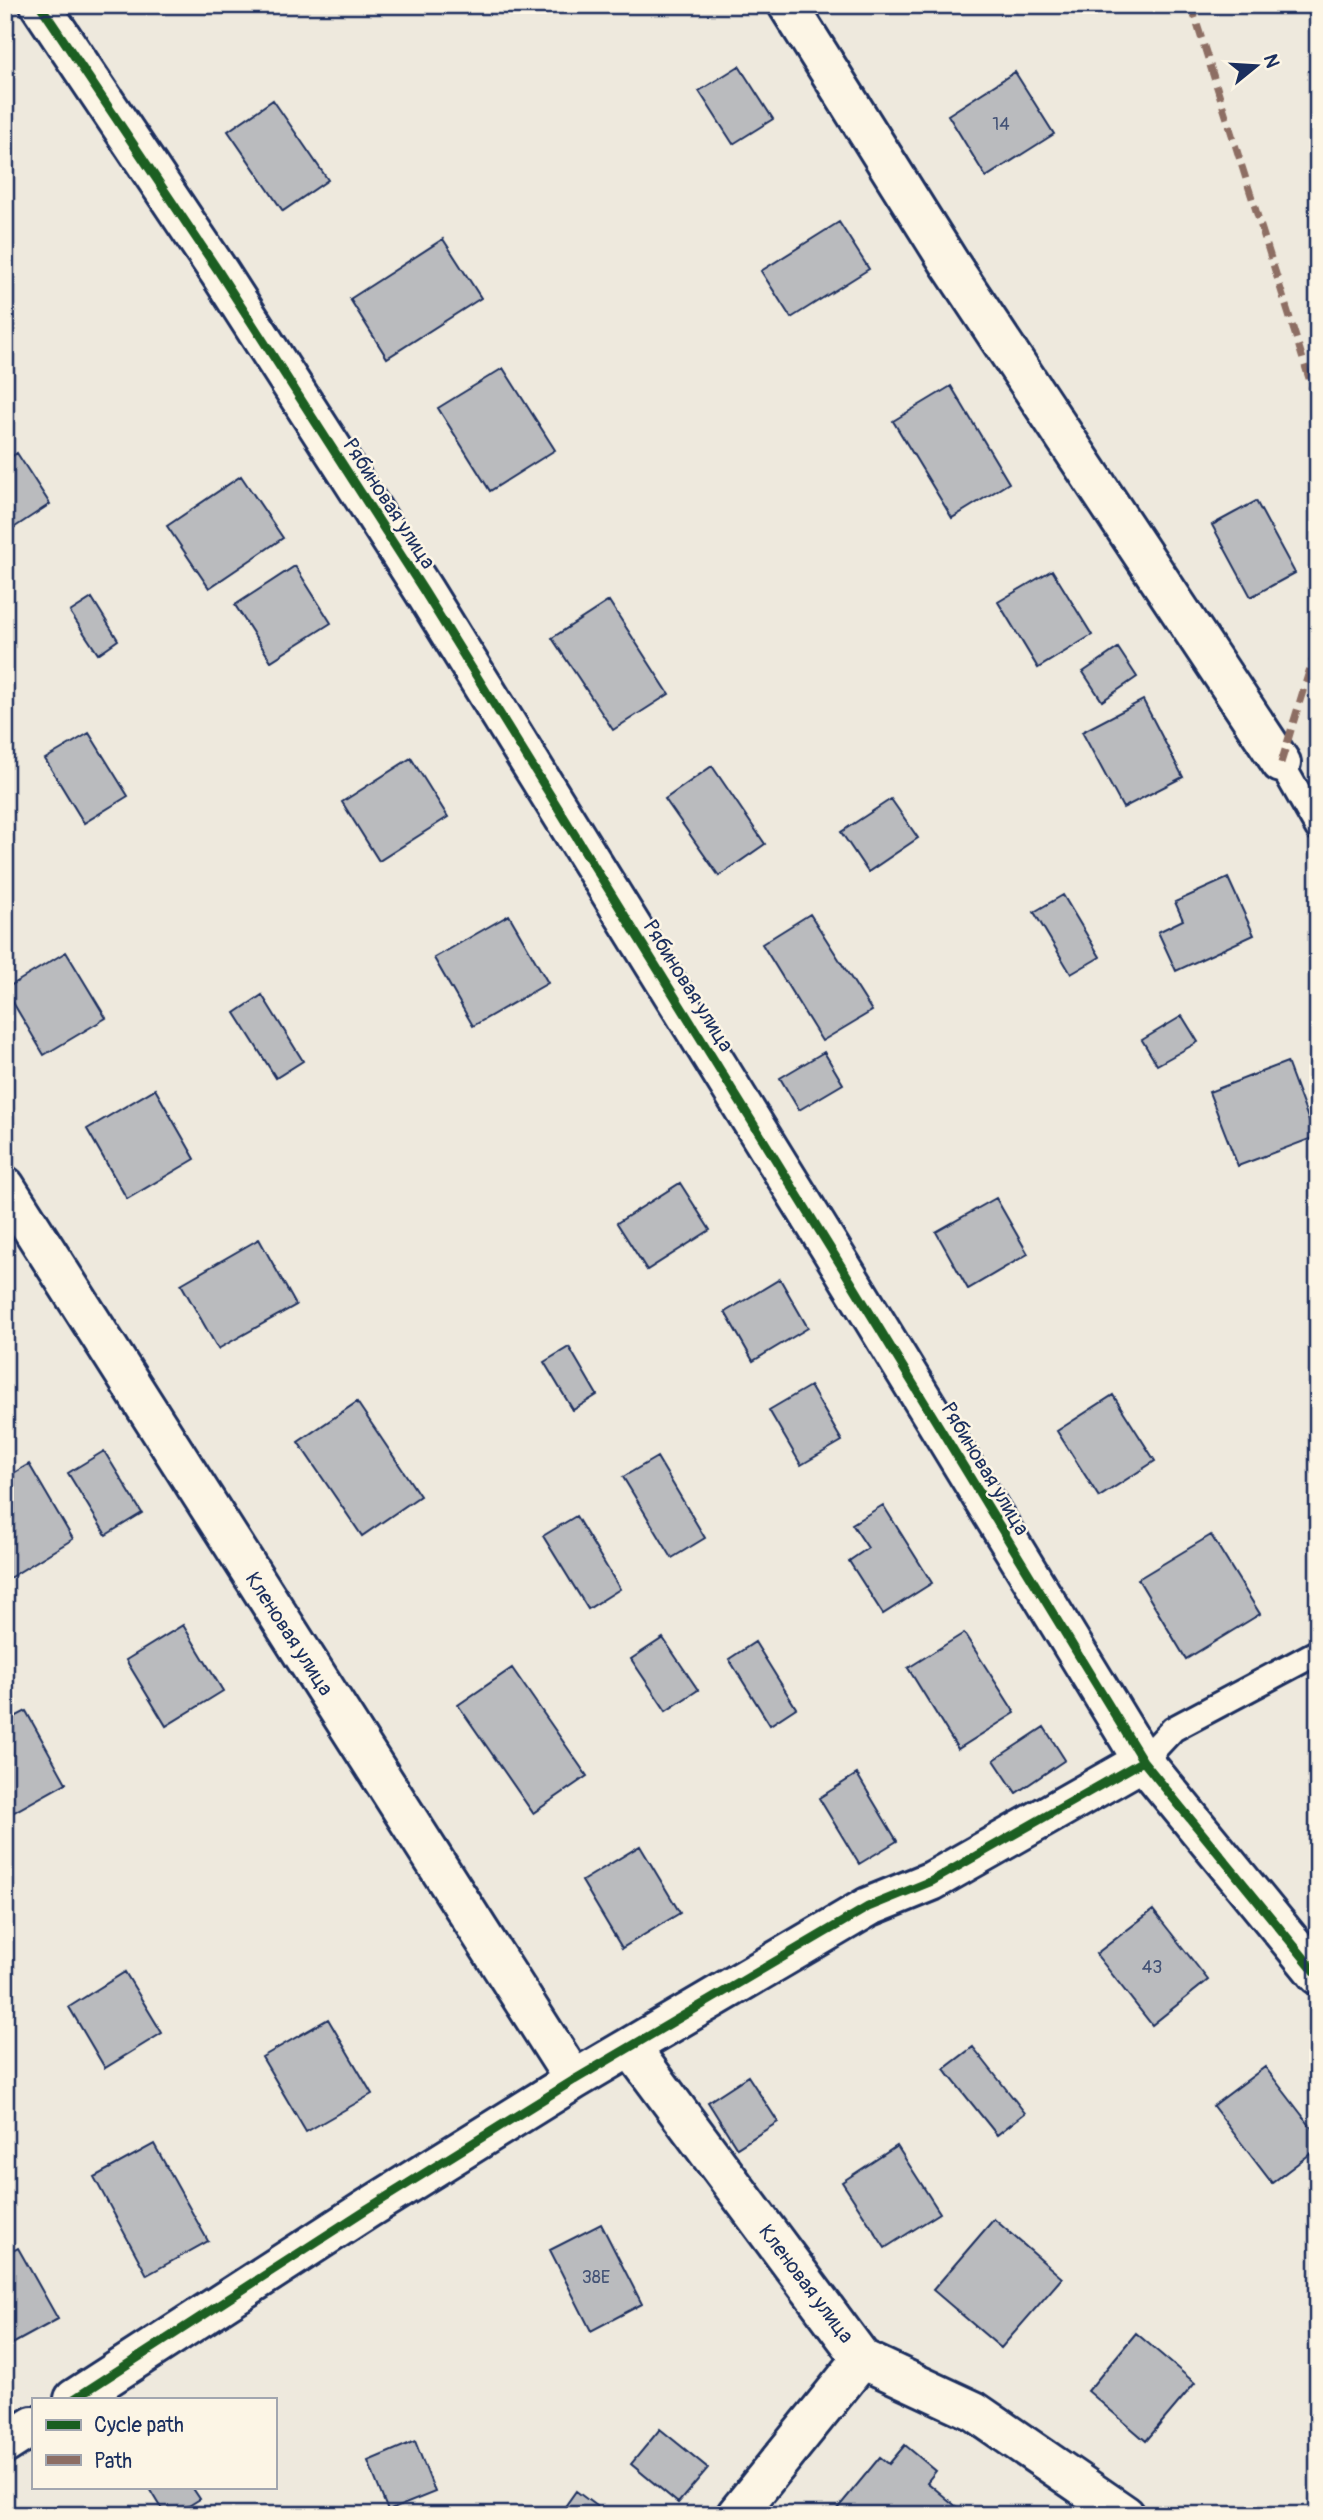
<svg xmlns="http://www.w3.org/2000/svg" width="1323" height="2520" font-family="Pangolin,sans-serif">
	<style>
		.building { fill: #babbbe; stroke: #1b2f5e; stroke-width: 2 }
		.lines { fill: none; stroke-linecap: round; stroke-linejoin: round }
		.lane-casing { stroke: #1b2f5e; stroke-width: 30 }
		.street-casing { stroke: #1b2f5e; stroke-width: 44 }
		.lane { stroke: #fcf5e5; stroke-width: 24 }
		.street { stroke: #fcf5e5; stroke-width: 38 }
		.quiet { stroke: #8d6e63; stroke-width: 7; stroke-dasharray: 14 7; stroke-linecap: butt }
		.cycleway-casing { stroke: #fcf5e5; stroke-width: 13 }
		.cycleway { stroke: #1b5e20; stroke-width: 9 }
		.labels { text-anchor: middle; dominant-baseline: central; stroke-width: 5; stroke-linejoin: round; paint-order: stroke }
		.number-label { font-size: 18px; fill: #435276 }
		.street-label { font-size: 21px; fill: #1b2f5e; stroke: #fcf5e5 }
	</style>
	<rect width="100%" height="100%" fill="#eee9dd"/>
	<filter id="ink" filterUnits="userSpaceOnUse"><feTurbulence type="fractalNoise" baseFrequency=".0143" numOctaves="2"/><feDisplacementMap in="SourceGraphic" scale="14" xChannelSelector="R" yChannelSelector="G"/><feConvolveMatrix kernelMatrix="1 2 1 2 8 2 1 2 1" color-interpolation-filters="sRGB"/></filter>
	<g filter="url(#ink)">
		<path class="building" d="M739,66L773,119L733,144L699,91Z
			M1015,72L1054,134L986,177L948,115Z
			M273,100L328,180L283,211L228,131Z
			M839,222L869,269L791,318L761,271Z
			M443,239L481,298L387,358L350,299Z
			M503,368L555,450L490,491L438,408Z
			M951,386L1009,483L952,518L893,421Z
			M17,453L50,504L12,529L5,519V461Z
			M241,476L283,538L209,588L167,526Z
			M1256,501L1295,573L1251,597L1212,525Z
			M295,566L331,623L271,661L235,605Z
			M1052,570L1092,635L1038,668L998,602Z
			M92,598L118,640L98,654L70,612Z
			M609,601L669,694L613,730L552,638Z
			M1118,648L1137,677L1102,701L1083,672Z
			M1143,700L1183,777L1123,808L1082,732Z
			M89,733L128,796L84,823L45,759Z
			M411,758L448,817L379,861L342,802Z
			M712,766L765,844L719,876L665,799Z
			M891,799L918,838L868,872L841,832Z
			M1228,878L1254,935L1176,971L1158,932L1183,920L1175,902Z
			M1063,895L1100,957L1071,974L1034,912Z
			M810,914L872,1011L822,1041L762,944Z
			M509,915L548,983L473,1026L434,958Z
			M66,952L106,1018L44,1055L5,989Z
			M262,995L303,1061L276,1078L235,1013Z
			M1182,1016L1198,1042L1157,1065L1142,1040Z
			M824,1052L843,1084L799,1110L780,1078Z
			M1287,1062L1315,1137L1238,1166L1209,1092Z
			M155,1089L195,1159L127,1199L87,1129Z
			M680,1183L710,1230L647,1270L617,1223Z
			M996,1198L1028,1254L968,1289L936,1232Z
			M259,1239L296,1305L218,1349L181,1284Z
			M780,1279L808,1328L753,1361L725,1312Z
			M569,1347L597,1395L573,1410L544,1362Z
			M810,1386L842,1441L801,1465L769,1410Z
			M1113,1395L1155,1461L1099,1497L1057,1431Z
			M357,1402L420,1496L362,1536L298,1442Z
			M104,1451L142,1513L106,1535L68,1473Z
			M657,1457L705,1538L672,1558L623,1477Z
			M29,1464L73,1539L6,1580L5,1478Z
			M883,1505L932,1583L883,1614L849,1561L868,1548L852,1524Z
			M576,1516L620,1589L588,1609L543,1536Z
			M1211,1535L1260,1614L1186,1659L1138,1579Z
			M183,1625L223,1691L166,1726L126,1660Z
			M964,1633L1015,1713L958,1749L908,1668Z
			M663,1638L698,1690L666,1711L631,1659Z
			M755,1642L796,1708L770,1725L729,1659Z
			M512,1668L587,1776L533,1813L458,1705Z
			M26,1711L66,1783L5,1817V1722Z
			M1044,1727L1065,1760L1016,1793L994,1760Z
			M857,1774L897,1841L859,1864L819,1798Z
			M640,1846L680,1913L622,1948L582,1881Z
			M1153,1910L1208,1980L1152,2025L1096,1954Z
			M125,1972L162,2033L105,2068L69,2007Z
			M328,2019L372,2094L306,2132L262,2057Z
			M973,2047L1025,2113L997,2135L944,2069Z
			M1265,2067L1318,2136V2148L1272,2183L1213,2106Z
			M748,2076L778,2122L737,2148L708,2102Z
			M154,2144L208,2241L147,2275L94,2177Z
			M897,2146L940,2213L885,2248L842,2182Z
			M994,2219L1062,2278L1001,2348L933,2290Z
			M601,2224L642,2304L591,2331L550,2250Z
			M18,2248L58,2319L5,2348V2255Z
			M1136,2333L1195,2383L1146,2441L1088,2391Z
			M660,2429L708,2468L678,2503L631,2464Z
			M415,2441L435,2492L388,2511L368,2461Z
			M905,2445L936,2471L927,2482L958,2508L952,2515H832L880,2457L889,2464Z
			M149,2487H192L200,2499L174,2515H166Z
			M576,2491L608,2515H559Z"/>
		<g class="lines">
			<g class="lane-casing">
				<path id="lane" d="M1281,763L1318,828
					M1143,1761L1173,1729L1318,1652"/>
			</g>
			<g class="street-casing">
				<path id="street" d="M40,5L219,272L424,591L840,1264L1143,1761L1318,1975
					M788,5L950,264L1281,763
					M5,1186L574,2080
					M631,2048L862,2359L736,2515
					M862,2359L974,2411L1125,2515
					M74,2399L367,2209L574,2080L868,1907L932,1881L1143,1761
					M5,2444L33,2426"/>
			</g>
			<use href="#lane" class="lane"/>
			<use href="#street" class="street"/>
			<path class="quiet" d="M1191,5L1318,407
				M1281,763L1318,642"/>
			<g class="cycleway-casing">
				<path id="cycleway" d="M40,5L219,272L424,591L840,1264L1143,1761L1318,1975
					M74,2399L367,2209L574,2080L868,1907L932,1881L1143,1761"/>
			</g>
			<use href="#cycleway" class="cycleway"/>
		</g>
	</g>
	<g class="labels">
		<g class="number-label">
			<text x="1001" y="124">14</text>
			<text x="1152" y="1967">43</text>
			<text x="596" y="2277">38Е</text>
		</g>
		<g class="street-label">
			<text transform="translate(389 504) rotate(57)">Рябиновая улица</text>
			<text transform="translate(688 986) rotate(58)">Рябиновая улица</text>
			<text transform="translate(985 1469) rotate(59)">Рябиновая улица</text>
			<text transform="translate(289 1634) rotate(57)">Кленовая улица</text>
			<text transform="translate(806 2284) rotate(53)">Кленовая улица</text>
		</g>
	</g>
	<rect width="1323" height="2520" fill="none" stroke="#fcf5e5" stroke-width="28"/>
	<rect x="14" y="14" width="1295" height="2492" fill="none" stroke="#1b2f5e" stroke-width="2.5" filter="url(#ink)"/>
	<rect x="32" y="2398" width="245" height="91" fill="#fcf5e5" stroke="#a2a6af" stroke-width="2"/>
	<rect x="46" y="2420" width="35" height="10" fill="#1b5e20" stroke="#a2a6af" stroke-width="2"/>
	<text x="94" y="2432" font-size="21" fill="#1b2f5e">Cycle path</text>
	<rect x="46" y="2455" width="35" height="10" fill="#8d6e63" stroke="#a2a6af" stroke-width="2"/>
	<text x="94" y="2468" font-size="21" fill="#1b2f5e">Path</text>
	<g transform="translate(1256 66) rotate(72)" stroke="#fcf5e5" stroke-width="5" paint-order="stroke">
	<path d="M0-5L12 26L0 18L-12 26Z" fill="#1b2f5e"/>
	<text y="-10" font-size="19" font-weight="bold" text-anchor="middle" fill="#1b2f5e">N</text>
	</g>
</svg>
